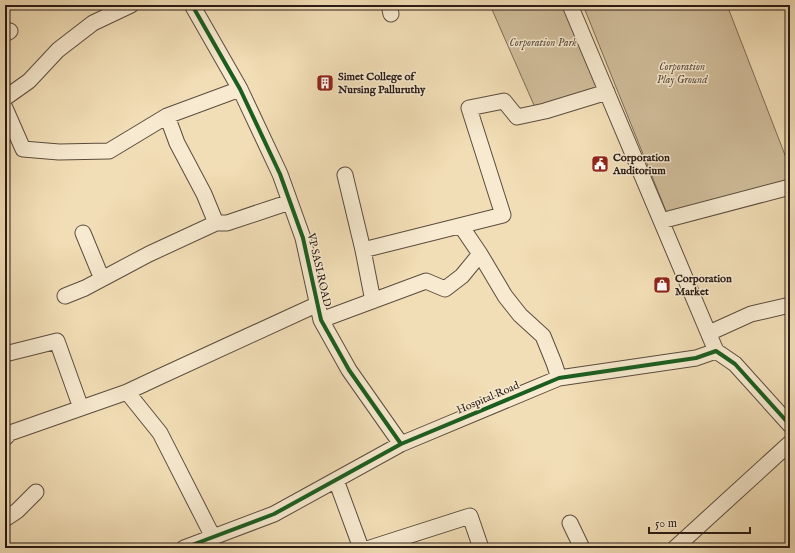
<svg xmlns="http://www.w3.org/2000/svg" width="795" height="553" font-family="'IM FELL English',serif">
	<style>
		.green { fill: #d0bd9b; stroke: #7c6c58 }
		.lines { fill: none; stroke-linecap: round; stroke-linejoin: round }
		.street-casing { stroke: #5b4c3e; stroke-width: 17 }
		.street { stroke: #f7ead0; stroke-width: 15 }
		.cycleway-casing { stroke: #f7ead0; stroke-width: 6 }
		.cycleway { stroke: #1b5e20; stroke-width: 4 }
		.labels { text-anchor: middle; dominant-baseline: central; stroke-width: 3; stroke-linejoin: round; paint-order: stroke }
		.park-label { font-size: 11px; font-style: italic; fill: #5b4c3e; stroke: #f7ead0 }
		.poi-label { font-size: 11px; font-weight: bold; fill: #291b16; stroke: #f7ead0; text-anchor: start }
		.street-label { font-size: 11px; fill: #291b16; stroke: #f7ead0 }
	</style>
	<rect width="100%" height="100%" fill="#f2deb6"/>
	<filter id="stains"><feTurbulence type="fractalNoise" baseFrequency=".005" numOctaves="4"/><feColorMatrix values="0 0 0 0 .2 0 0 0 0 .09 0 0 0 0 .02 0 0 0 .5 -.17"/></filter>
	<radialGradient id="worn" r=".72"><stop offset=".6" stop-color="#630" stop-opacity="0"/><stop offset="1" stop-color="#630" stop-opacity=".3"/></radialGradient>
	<path class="green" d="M490,5H563L600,95L537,112Z
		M583,5H727L790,168V183L670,221Z"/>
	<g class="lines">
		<g class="street-casing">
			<path id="street" d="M192,5L240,89L280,174L303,238L321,320L349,370L401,444
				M389,5L391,14
				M570,5L716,351
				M5,34L10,31
				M5,98L29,81L58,50L93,23L131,5
				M5,108L23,149L59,152L109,151L167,116L240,89
				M167,116L177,143L204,194L216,223H227L290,202
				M345,175L363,250L503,215L469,108L504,101L517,117L545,111L607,92
				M661,221L790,187
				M83,233L102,279
				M363,250L373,301
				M480,254L505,296L520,315L543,336L554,363L559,378
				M65,296L85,288L149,254L216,223
				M321,320L426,281L445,289L462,276L480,254L461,226
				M709,333L751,314L790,305
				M5,354L57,341L81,408
				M127,392L160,433L213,537
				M5,438L10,433L127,392L159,377L318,304
				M336,480L361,548
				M5,519L17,511L36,492
				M570,523L582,548
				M184,548L274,514L401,444L559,378L696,358L716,351L735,364L790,425
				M370,548L470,516L481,548
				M675,548L790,443"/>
		</g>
		<use href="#street" class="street"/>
		<g class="cycleway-casing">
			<path id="cycleway" d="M192,5L240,89L280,174L303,238L321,320L349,370L401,444
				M184,548L274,514L401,444L559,378L696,358L716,351L735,364L790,425"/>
		</g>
		<use href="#cycleway" class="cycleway"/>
	</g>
	<defs>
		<g id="building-square" transform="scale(0.9)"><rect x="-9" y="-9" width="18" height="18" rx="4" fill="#8f2418" stroke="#f7ead0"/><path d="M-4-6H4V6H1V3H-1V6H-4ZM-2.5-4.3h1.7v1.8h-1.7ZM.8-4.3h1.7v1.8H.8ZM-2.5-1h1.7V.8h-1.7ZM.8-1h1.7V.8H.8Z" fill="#fff"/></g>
		<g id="civic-square" transform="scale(0.9)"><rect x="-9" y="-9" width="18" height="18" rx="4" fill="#8f2418" stroke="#f7ead0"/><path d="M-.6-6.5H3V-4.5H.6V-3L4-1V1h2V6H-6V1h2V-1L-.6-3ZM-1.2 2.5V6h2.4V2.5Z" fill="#fff"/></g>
		<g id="shop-square" transform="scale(0.9)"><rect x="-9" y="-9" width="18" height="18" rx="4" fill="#8f2418" stroke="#f7ead0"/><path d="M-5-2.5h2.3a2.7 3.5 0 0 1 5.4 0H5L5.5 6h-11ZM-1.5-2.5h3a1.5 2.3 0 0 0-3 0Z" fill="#fff"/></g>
	</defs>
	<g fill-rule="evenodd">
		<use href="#building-square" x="325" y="83"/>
		<use href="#civic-square" x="600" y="164"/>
		<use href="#shop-square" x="662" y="285"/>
	</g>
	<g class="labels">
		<g class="park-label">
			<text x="543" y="43">Corporation Park</text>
			<text x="682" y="67">Corporation<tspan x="682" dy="13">Play Ground</tspan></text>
		</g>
		<g class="poi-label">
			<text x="338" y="77">Simet College of<tspan x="338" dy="13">Nursing Palluruthy</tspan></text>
			<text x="613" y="158">Corporation<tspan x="613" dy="13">Auditorium</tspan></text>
			<text x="675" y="279">Corporation<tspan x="675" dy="13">Market</tspan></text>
		</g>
		<g class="street-label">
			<text transform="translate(319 270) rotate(77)">VP SASI ROAD</text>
			<text transform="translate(488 398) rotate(-23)">Hospital Road</text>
		</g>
	</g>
	<rect width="795" height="553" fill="none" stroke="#f2deb6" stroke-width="20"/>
	<rect x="6" y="6" width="783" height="541" fill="none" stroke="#291b16" stroke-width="2"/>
	<rect x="10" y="10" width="775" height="533" fill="none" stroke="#291b16"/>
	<path d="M649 527v6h101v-6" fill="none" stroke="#291b16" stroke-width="2"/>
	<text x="655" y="527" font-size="12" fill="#291b16" stroke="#f7ead0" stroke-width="3" paint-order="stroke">50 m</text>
	<rect width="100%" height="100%" filter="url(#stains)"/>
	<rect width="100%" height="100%" fill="url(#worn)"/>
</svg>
